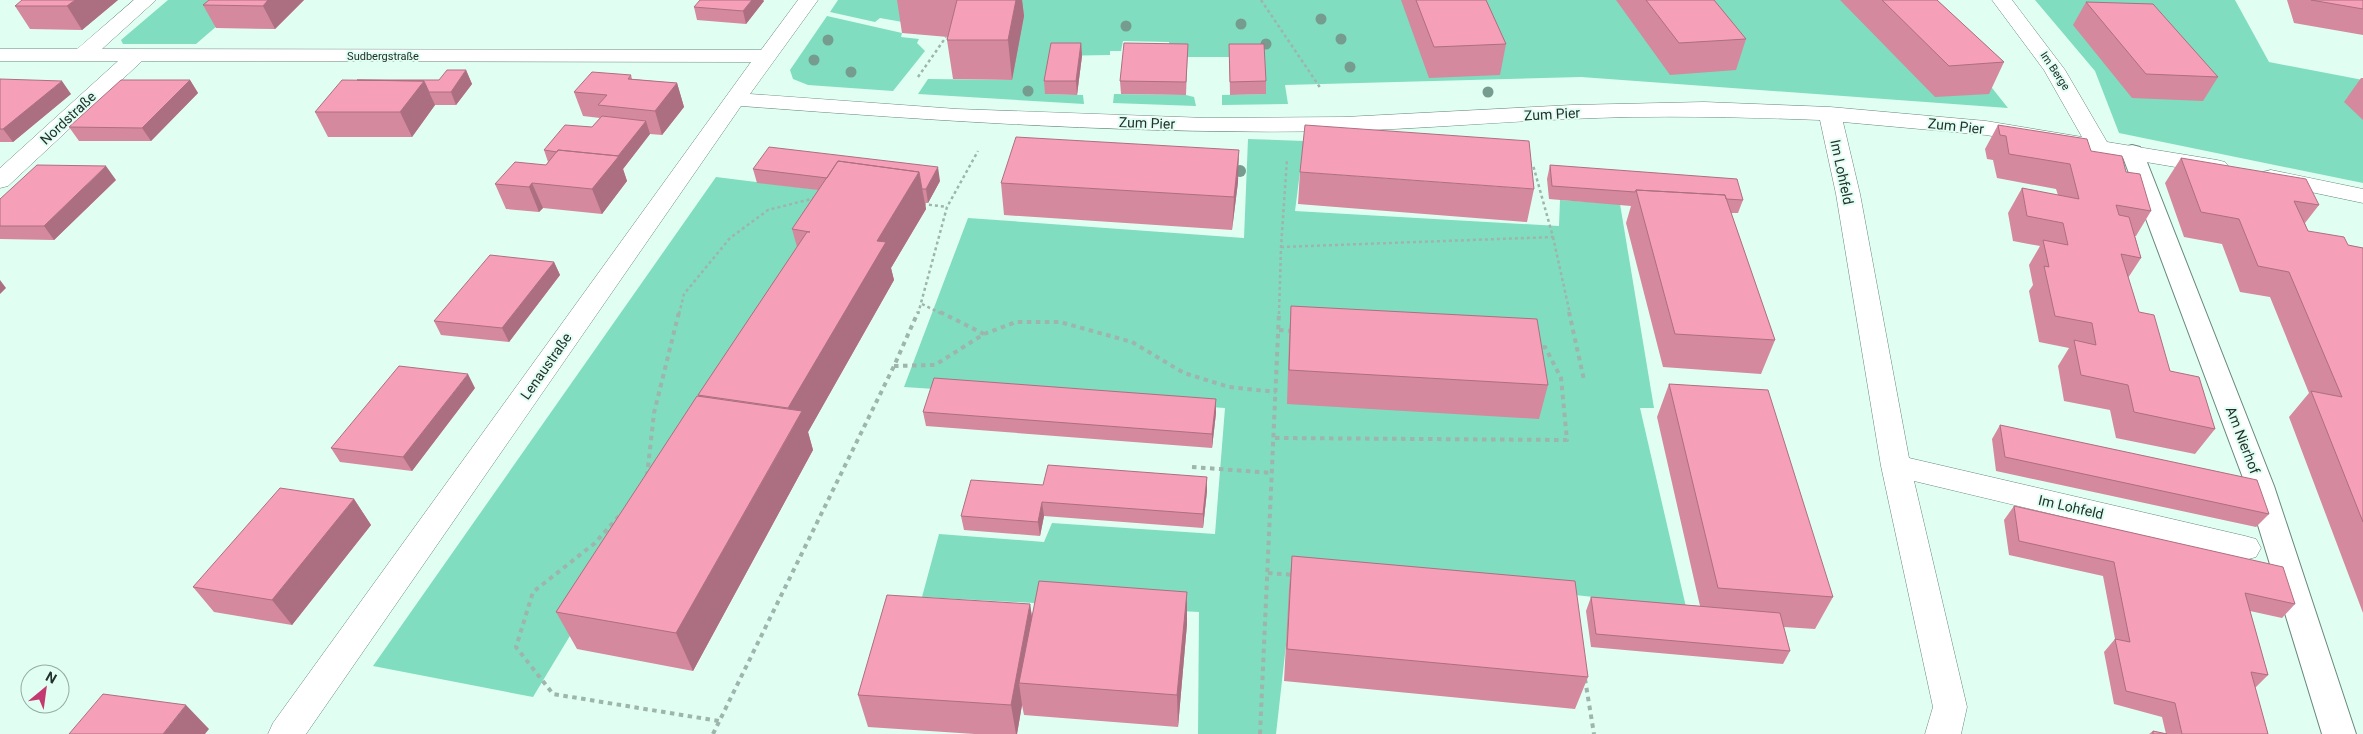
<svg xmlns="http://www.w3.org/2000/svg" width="2363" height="734" font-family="Roboto,sans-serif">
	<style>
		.green { fill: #80ddbf }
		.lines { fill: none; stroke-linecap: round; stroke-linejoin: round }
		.service-casing { stroke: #67887c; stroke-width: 2 }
		.minor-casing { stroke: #67887c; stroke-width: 1 }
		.path-far1 { stroke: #9db5ac; stroke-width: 2.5; stroke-dasharray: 3 3; stroke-linecap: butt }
		.path { stroke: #9db5ac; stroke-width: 4; stroke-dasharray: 4.5 4.5; stroke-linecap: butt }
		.service { fill: #fff; fill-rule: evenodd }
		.minor { fill: #fff; fill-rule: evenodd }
		.tree { fill: #769c8f }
		.wall { fill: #d4899e }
		.shaded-wall { fill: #ac6f81 }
		.building { fill: #f69fb8; stroke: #ac6f81 }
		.labels { text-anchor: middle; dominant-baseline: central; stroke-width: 4; stroke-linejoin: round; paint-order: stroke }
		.far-street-label { font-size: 11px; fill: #23312c; stroke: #e1fef3 }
		.street-label { font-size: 14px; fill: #23312c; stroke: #e1fef3 }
	</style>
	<rect width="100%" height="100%" fill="#e1fef3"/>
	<path class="green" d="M168,0H247L196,44H123L121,40Z
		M838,0H923L908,23L880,18L875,22L830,12Z
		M1000,0H1922L2008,108L1581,77L1285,85L1288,104L1222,105V95L1266,94L1229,57H1171L1169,42L1123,41L1121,51H1110V55L1052,56L1045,94L1083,95L1084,104L918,94L928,79L1012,80Z
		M2035,0H2235L2269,62L2363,80V183L2119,133L2095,71Z
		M827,16L902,33L901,37L919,39L917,43L925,51L893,91L808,85L793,79L790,70Z
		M1114,94L1186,95L1194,97L1196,106L1113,103Z
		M1248,139L1304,141L1295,211L1559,226L1560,200L1620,204L1654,408H1640L1686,607L1295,565L1276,734H1198L1199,612L922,597L939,534L1044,542L1052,523L1215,534L1225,408L904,387L968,218L1244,238Z
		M716,177L838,192L533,697L373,666Z"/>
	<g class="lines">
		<g class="service-casing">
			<path id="service" d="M2132,145L2140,147L2143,152L2274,486L2356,734H2322L2246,486L2121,152L2124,147Z"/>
		</g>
		<g class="minor-casing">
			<path id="minor" d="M134,0H156L102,49L761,50L798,0H818L750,94L957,109L1207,118L1345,117L1572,105L1704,102L1830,107L1986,121L2082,137L2044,70L1992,0H2012L2065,70L2107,142L2217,160L2225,162L2229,167L2225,172L2217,174L1986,135L1843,122L1860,194L1909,458L2245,536L2256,539L2261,548L2256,557L2245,560L1914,481L1967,707L1961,734H1925L1933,707L1881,466L1836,194L1820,120C1737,117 1654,115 1571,119C1495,122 1419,129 1343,131C1142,135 941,121 741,106L306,734H268L273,723L751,62L142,61L8,186L0,188V168L118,61H0V49H77Z
				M2271,170L2363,189V203L2263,182L2259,177L2263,172Z"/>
		</g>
		<path class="path-far1" d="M1261,0L1321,89
			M918,77L946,37
			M923,204L947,207
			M1553,237L1570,314
			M1281,247L1553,237L1533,165H1528
			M922,304L942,314
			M679,314L684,294L730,238L768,210L815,198
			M918,314L947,207L978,151
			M1279,314L1281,247L1287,159"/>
		<path class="path" d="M940,312L984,334
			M1569,312L1584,380
			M1279,330L1293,331
			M894,366L935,365L984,334L1016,322H1060L1132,342L1184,373L1229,387L1276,392
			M1275,438L1567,440L1561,378L1545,347H1539
			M1192,467L1273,473
			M647,476L654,413L679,312
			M619,516L595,543L533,592L516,647L553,694L719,721
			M1268,573L1295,575
			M1585,679L1594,734
			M713,734L894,366L918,312
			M1260,734L1279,312"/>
		<use href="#service" class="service"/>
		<use href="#minor" class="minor"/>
	</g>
	<g class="tree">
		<circle cx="1321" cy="19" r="5.5"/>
		<circle cx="1241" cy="24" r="5.5"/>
		<circle cx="1126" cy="26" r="5.5"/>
		<circle cx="1341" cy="39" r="5.5"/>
		<circle cx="828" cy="40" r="5.5"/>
		<circle cx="1266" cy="44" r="5.5"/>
		<circle cx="814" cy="60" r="5.5"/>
		<circle cx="1350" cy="67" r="5.5"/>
		<circle cx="851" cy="72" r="5.5"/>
		<circle cx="1028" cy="91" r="5.5"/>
		<circle cx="1488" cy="92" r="5.5"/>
		<circle cx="1240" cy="171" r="6"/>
	</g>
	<path class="wall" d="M118,0L82,30L30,29L15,6Z
		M209,0H304L275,29L216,28L203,5Z
		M752,0H763L764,1L746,24L697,20L694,7Z
		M897,0H1022L1024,16L1012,80L953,79L947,40L948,37L902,33Z
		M1401,0H1486L1506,44L1500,75L1429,78Z
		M1616,0H1714L1746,39L1736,70L1670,75Z
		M1840,0H1937L2004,62L1989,94L1935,97Z
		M2287,0H2363V35L2294,23Z
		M2086,2L2218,77L2203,101L2132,98L2073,25Z
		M1081,43L1082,56L1077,95L1045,94L1044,81Z
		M1188,44L1186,95L1121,94L1120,81Z
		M1229,44L1266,81V94L1230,95Z
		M466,70L472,84L456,105H435L412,137H328L315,112L439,80Z
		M631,75L632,79L677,83L684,107L662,135L650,134L623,169L627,181L602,214L543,208L539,212L506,209L495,184L546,165L548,162L544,150L592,127L600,118L583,116L574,92Z
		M2361,78H2363V120L2344,102Z
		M0,79L71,94L13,142H0Z
		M190,80L198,93L151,141H79L69,127Z
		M1998,125L2091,151L2126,172L2151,211L2136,236H2135L2141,258L2128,278L2139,312L2170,371L2215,429L2195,454L2116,438L2110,410L2064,401L2058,366L2069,348L2039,342L2029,291L2033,285L2029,265L2040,246L2013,241L2008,213L2022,188L2058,195L2056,189L1997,178L1993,160L1987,159L1985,149Z
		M2181,158L2319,205L2305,223L2308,231L2348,245L2363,248V613L2289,417L2309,393L2270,297L2240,292L2222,244L2184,237L2165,183Z
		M1550,165L1743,200L1738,213H1731L1775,340L1761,374L1663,367L1626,223L1631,206L1549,199L1547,179Z
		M753,169L940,181L928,203H925L926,209L891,268L894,280L808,432L813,450L693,671L577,649L556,612L698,396V395L797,247L792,229L818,190L757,183Z
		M1300,172L1534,189L1527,222L1298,204Z
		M116,180L54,240L0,239V199Z
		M1238,182L1232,230L1004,215L1001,183Z
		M554,262L560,275L509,342L441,335L434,321Z
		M1291,306L1548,385L1539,419L1287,404L1289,339Z
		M1669,384L1833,597L1815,629L1784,627L1790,651L1783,664L1591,647L1586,611L1591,597L1700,606L1657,417Z
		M475,388L412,471L340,462L331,448Z
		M1216,399V413L1212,448L926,426L923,412Z
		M2000,425L2269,514L2256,527L1996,471L1992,439Z
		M1207,477V491L1203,528L1044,516L1040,536L964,530L961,516L1043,485Z
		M354,499L371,525L292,625L214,612L193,587Z
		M2014,506L2295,604L2282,618L2250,611L2268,675L2255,688L2268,734H2149L2153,731L2166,734L2162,717L2114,704L2104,652L2115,639L2103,576L2009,555L2004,520Z
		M1292,556L1588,677L1575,709L1284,681L1289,589Z
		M1187,592V624L1178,727L1024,715L1022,705L1017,734H975L868,727L858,695L1030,604L1032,617Z"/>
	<path class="shaded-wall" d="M75,0H118L82,30L67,6Z
		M268,0H304L275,29L263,6Z
		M752,0H763L764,1L746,24L743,11Z
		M1016,0H1022L1024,16L1012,80L1008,40Z
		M1081,43L1082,56L1077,95L1076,81Z
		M466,70L472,84L456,105L451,92Z
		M190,80L198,93L151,141L142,128Z
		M62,81L71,94L13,142L3,129Z
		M424,81L435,105L412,137L400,112Z
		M677,83L684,107L662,135L655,111Z
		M646,121L650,134L623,169L627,181L602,214L592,189Z
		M1239,150L1238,182L1232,230L1234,197Z
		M106,166L116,180L54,240L44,226Z
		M938,167L940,181L928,203L926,189Z
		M919,172L926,209L891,268L894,280L808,432L813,450L693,671L676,633L794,426L788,408L877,241Z
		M532,183L543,208L539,212L529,187Z
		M554,262L560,275L509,342L502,328Z
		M0,280L6,288L0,294Z
		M468,374L475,388L412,471L403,457Z
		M1216,399V413L1212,448V434Z
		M1207,477V491L1203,528V514Z
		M354,499L371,525L292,625L272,600Z
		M1042,502L1044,516L1040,536L1038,522Z
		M1187,592V624L1178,727L1177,695Z
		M1030,604L1035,637L1019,683L1022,705L1017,734H1016L1011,705Z
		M186,705L209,729L205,734H163Z"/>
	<path class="building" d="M22,0H75L67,6H15Z
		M209,0H268L263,6L203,5Z
		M700,0H752L743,11L694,7Z
		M957,0H1016L1008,40H947Z
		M1416,0H1486L1506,44L1434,47Z
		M1646,0H1714L1746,39L1679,43Z
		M1882,0H1937L2004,62L1949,66Z
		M2311,0H2363V9Z
		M2086,2L2153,4L2218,77L2146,74Z
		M1051,43H1081L1076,81H1044Z
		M1124,43L1188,44L1186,82L1120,81Z
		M1229,44H1264L1266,81L1230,82Z
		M447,70H466L451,92H429L424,81L357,80H439Z
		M592,72L631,75L628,79L677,83L655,111L598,105L607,95L574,92Z
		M0,79L62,81L3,129H0Z
		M121,80H190L142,128L69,127Z
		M342,80L424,81L400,112H315Z
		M602,116L646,121L618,156L558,150L557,152L544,150L565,125L592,127Z
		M1305,125L1529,141L1534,189L1300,172Z
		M1998,125L2087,139L2091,151L2122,156L2126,172L2140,174L2151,211L2116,205L2119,215L2129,217L2141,258L2121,254L2139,312L2154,315L2170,371L2199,377L2215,429L2134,412L2128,385L2081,375L2074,340L2096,345L2092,323L2055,316L2044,266L2049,267L2043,240L2068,245L2063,223L2027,216L2022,188L2079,199L2070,164L2009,154L2006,136L2000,135Z
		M1016,137L1239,150L1234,197L1001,183Z
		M769,147L938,167L926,189H922L919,172L838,161L827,178L753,169Z
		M558,150L619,156L592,189L532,183L529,187L495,184L515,162L546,165Z
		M2181,158L2306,179L2319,205L2294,201L2308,231L2344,237L2348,245L2363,248V522L2311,391L2342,397L2289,272L2258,266L2239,219L2201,212Z
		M838,161L919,172L877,241L886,242L788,408L698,395L807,232H810L792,229Z
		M37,165L106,166L44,226H0V199Z
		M1550,165L1737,179L1743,200L1726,199L1725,195L1636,190L1635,192L1552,186Z
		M1636,190L1725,195L1775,340L1675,334Z
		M490,255L554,262L502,328L434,321Z
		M1291,306L1537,319L1548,385L1289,370Z
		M399,366L468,374L403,457L331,448Z
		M934,378L1216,399L1212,434L923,412Z
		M1669,384L1768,390L1833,597L1718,588Z
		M697,396L802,411L676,633L556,612Z
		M2000,425L2257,480L2269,514L2005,457Z
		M1048,465L1207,477L1203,514L1042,502L1038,522L961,516L971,480L1043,485Z
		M280,488L354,499L272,600L193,587Z
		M2014,506L2283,567L2295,604L2245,593L2268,675L2251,672L2268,734H2182L2175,703L2126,691L2115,639L2130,642L2114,562L2019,541Z
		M1292,556L1575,581L1588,677L1287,649Z
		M1039,581L1187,592L1177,695L1019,683Z
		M887,595L1030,604L1011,705L858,695Z
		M1591,597L1780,613L1790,651L1596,634Z
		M103,694L186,705L163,734H69Z
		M2153,731L2167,734H2153Z"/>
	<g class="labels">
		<g class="far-street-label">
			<text x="383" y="56">Sudbergstraße</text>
			<text transform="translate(2055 71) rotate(56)">Im Berge</text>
		</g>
		<g class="street-label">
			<text transform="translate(1552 114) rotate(-3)">Zum Pier</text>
			<text transform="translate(68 118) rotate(-43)">Nordstraße</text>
			<text transform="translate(1147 123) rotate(2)">Zum Pier</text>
			<text transform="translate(1956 126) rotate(6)">Zum Pier</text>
			<text transform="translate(1842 172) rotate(78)">Im Lohfeld</text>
			<text transform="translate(546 366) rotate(-55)">Lenaustraße</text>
			<text transform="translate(2243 440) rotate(69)">Am Nierhof</text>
			<text transform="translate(2071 507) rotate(13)">Im Lohfeld</text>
		</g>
	</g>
	<g transform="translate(45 689) rotate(29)"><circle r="24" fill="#e1fef3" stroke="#95aca3"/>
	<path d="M0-4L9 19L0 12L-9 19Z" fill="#c43970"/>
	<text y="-8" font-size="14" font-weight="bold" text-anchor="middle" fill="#23312c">N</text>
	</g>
</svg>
